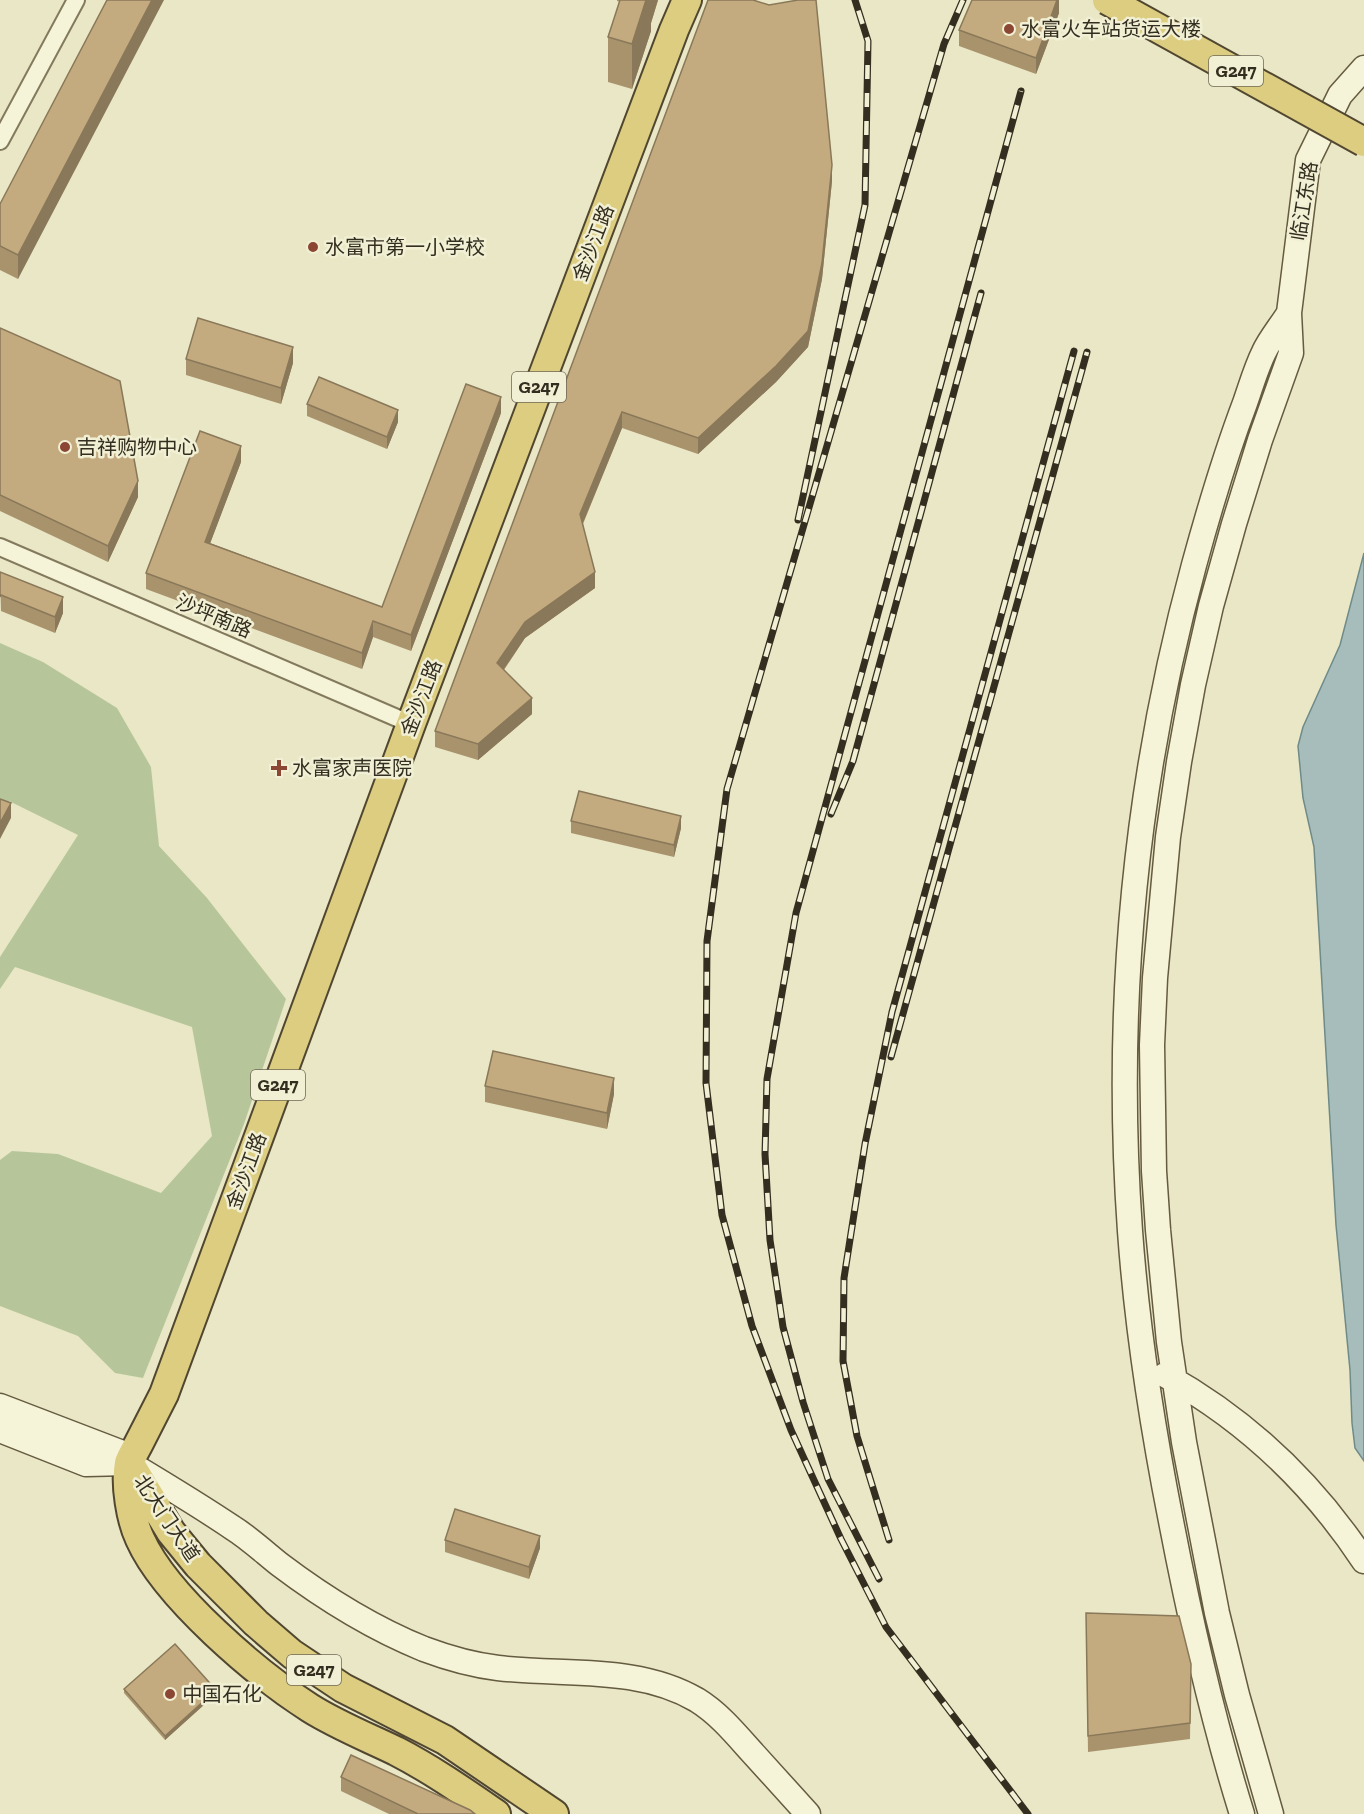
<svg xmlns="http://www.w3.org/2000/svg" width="1364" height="1814" font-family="'Zilla Slab','Noto Sans SC',serif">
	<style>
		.green { fill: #b7c69a }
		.water { fill: #a7bdbc; stroke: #6e8b8a; stroke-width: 1.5 }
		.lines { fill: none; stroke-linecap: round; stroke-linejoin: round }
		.minor-casing { stroke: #837a5d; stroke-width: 20 }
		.secondary-casing { stroke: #655b40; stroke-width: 27 }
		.trunk-casing { stroke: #514731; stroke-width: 32 }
		.minor { stroke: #f5f3d8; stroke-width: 16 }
		.secondary { stroke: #f5f3d8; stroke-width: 24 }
		.trunk { stroke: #dccd80; stroke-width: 28 }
		.rail-casing { stroke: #342e20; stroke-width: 7 }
		.rail { stroke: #f2f0d4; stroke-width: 4.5; stroke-dasharray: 14; stroke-linecap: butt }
		.trunk-bridge-casing { stroke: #514731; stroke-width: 32; stroke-linecap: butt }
		.trunk-bridge { stroke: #dccd80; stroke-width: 28 }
		.wall { fill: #a9936d }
		.shaded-wall { fill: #897859 }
		.building { fill: #c4ab7f; stroke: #897859; stroke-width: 1.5 }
		.poi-dot { fill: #8b4733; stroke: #f2f0d4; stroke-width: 2 }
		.labels { text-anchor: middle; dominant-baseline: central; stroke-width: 5; stroke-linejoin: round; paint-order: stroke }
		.shield { fill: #f2f0d4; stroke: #6d6856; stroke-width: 1.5 }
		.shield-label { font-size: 18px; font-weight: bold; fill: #342e20 }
		.poi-label { font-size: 20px; fill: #342e20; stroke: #f2f0d4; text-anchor: start }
		.street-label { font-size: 20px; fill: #342e20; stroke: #f2f0d4 }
	</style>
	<rect width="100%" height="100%" fill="#e9e7c5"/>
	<path class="green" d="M0,643L43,662L117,708L151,767L159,846L207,898L286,999L244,1124L143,1378L115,1373L78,1336L0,1306V1160L12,1151L58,1154L161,1193L212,1136L192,1027L15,967L0,989V957L78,835L9,801L0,810Z"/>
	<path class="water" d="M1364,553V1461L1355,1448L1352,1423L1350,1370L1336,1225L1314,847L1303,798L1298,746L1303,727L1340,645Z"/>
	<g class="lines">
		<g class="minor-casing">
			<path id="minor" d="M0,141L76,0
				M0,547L411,724"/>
		</g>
		<g class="secondary-casing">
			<path id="secondary" d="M1165,1375C1246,1420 1313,1484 1364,1561
				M0,1406L120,1452L129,1463C164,1484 199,1505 233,1528C249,1538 264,1552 279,1564C324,1598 372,1628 424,1649C448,1658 473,1665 498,1668C565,1676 637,1665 697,1700C718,1713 734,1732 750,1750C769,1771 789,1793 808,1814
				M0,1430L86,1464L129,1463
				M1242,1814C1212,1718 1190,1620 1171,1521C1152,1425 1137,1328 1130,1231C1114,1007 1135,782 1194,565C1209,510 1225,456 1245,403C1251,386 1256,368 1264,352C1270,339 1281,326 1289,313
				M1271,1814L1237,1695L1217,1613L1184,1442L1169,1342L1158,1230L1154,1171L1152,1045L1155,978L1168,837L1179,762L1193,685L1211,606L1234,524L1260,440L1291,353L1289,313L1308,160L1340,95L1364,68"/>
		</g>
		<g class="trunk-casing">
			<path id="trunk" d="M130,1464L171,1532L198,1565L256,1623L292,1654L343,1688L445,1740L554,1814
				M496,1814C464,1792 431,1769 396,1751C367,1737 337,1725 310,1708C257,1674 166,1597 140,1539C131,1520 125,1485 129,1463C131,1457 136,1449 139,1443C147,1427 156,1410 164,1394L411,724L674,30L687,0"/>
		</g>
		<use href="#minor" class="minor"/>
		<use href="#secondary" class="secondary"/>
		<use href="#trunk" class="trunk"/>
		<g class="rail-casing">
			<path id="rail" d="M963,0L944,44L727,789L707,941L706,1083L722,1215L752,1326L791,1430L841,1539L886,1627L1028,1814
				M798,520L865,205L868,41L855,0
				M831,814L853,761L981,293
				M891,1057L1087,352
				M889,1540L857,1436L843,1361L844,1278L865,1144L892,1012L1074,351
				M879,1579L828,1479L803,1402L783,1327L770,1240L765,1154L767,1079L796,913L1021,91"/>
		</g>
		<use href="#rail" class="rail"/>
		<g class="trunk-bridge-casing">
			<path id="trunk-bridge" d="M1107,0L1364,142"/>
		</g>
		<use href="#trunk-bridge" class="trunk-bridge"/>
	</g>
	<path class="wall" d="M107,0L18,279L0,270V204Z
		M617,0H658L651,23V31L632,89L608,82V37L620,2L617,1Z
		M708,0L832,181L822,279L808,347L776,382L698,454L622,428L583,524L595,588L525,638L504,670L532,714L478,760L435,747V731Z
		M1059,0V13L1036,74L959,46V30Z
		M0,328L138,497L108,562L0,511Z
		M186,359L293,363L281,404L186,375Z
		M307,404L398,422L387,449L307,416Z
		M501,413L411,651L373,637L362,669L146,589V573L241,462L210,543L382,607Z
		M0,572L63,613L55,633L1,611Z
		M571,821L681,828L674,857L571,833Z
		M485,1086L614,1094L607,1129L485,1102Z
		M445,1540L540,1548L529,1579L445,1552Z
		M1086,1613L1191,1664L1190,1739L1088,1752Z
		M124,1689L216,1694L165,1740L124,1693Z
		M341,1777L475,1814H389L341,1791Z"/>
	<path class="shaded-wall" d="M152,0H164L18,279V255Z
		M646,0H658L651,23V31L632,89V44Z
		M1057,0H1059V13L1036,74V58Z
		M832,165V181L822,279L808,347L776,382L698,454V438Z
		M293,347V363L281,404V388Z
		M501,397V413L411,651V635Z
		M398,410V422L387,449V437Z
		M622,412V428L580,530V514Z
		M241,446V462L205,557V542Z
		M138,481V497L108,562V546Z
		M595,572V588L525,638L497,679V663L525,622Z
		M63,597V613L55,633V617Z
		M373,621V637L362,669V653Z
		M532,698V714L478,760V744Z
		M11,803V818L0,839V823Z
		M681,816V828L674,857V845Z
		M614,1078V1094L607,1129V1113Z
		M540,1536V1548L529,1579V1567Z
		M216,1690V1694L165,1740V1736Z"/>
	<path class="building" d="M107,0H152L18,255L0,246V204Z
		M620,0H646L632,44L608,37Z
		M708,0H753L769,5L798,0H816L832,165L822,263L808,331L776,366L698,438L622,412L580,514L595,572L525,622L497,663L532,698L478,744L435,731Z
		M972,0H1057L1036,58L959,30Z
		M198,318L293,347L281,388L186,359Z
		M0,328L120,381L138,481L108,546L0,495Z
		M319,377L398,410L387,437L307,404Z
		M466,384L501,397L411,635L373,621L362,653L146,573L200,431L241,446L205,542L382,607Z
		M0,572L63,597L55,617L1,595L0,597Z
		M579,791L681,816L674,845L571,821Z
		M0,799L11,803L0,823Z
		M493,1051L614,1078L607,1113L485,1086Z
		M455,1509L540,1536L529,1567L445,1540Z
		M1086,1613L1179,1616L1191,1664L1190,1723L1088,1736Z
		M175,1644L216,1690L165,1736L124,1689Z
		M351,1755L470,1810L475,1814H418L341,1777Z"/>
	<g class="poi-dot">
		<circle cx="1009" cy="29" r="6"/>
		<circle cx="313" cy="247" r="6"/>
		<circle cx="65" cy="447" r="6"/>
		<path d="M276 759h6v6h6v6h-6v6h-6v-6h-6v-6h6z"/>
		<circle cx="170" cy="1694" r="6"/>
	</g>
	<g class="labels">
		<g class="shield">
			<rect x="1209" y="56" width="54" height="30" rx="4.5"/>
			<rect x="512" y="372" width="54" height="30" rx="4.5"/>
			<rect x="251" y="1070" width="54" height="30" rx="4.5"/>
			<rect x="287" y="1655" width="54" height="30" rx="4.5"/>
		</g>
		<g class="shield-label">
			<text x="1236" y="71">G247</text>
			<text x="539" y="387">G247</text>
			<text x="278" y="1085">G247</text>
			<text x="314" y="1670">G247</text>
		</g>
		<g class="poi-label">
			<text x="1021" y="29">水富火车站货运大楼</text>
			<text x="325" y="247">水富市第一小学校</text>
			<text x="77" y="447">吉祥购物中心</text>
			<text x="292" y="768">水富家声医院</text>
			<text x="182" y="1694">中国石化</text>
		</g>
		<g class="street-label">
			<text transform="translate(1304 201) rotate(-81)">临江东路</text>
			<text transform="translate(593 243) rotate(-69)">金沙江路</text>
			<text transform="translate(214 616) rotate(23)">沙坪南路</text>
			<text transform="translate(421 698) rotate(-69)">金沙江路</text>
			<text transform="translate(246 1171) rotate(-70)">金沙江路</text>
			<text transform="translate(167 1518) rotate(56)">北大门大道</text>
		</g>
	</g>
</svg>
